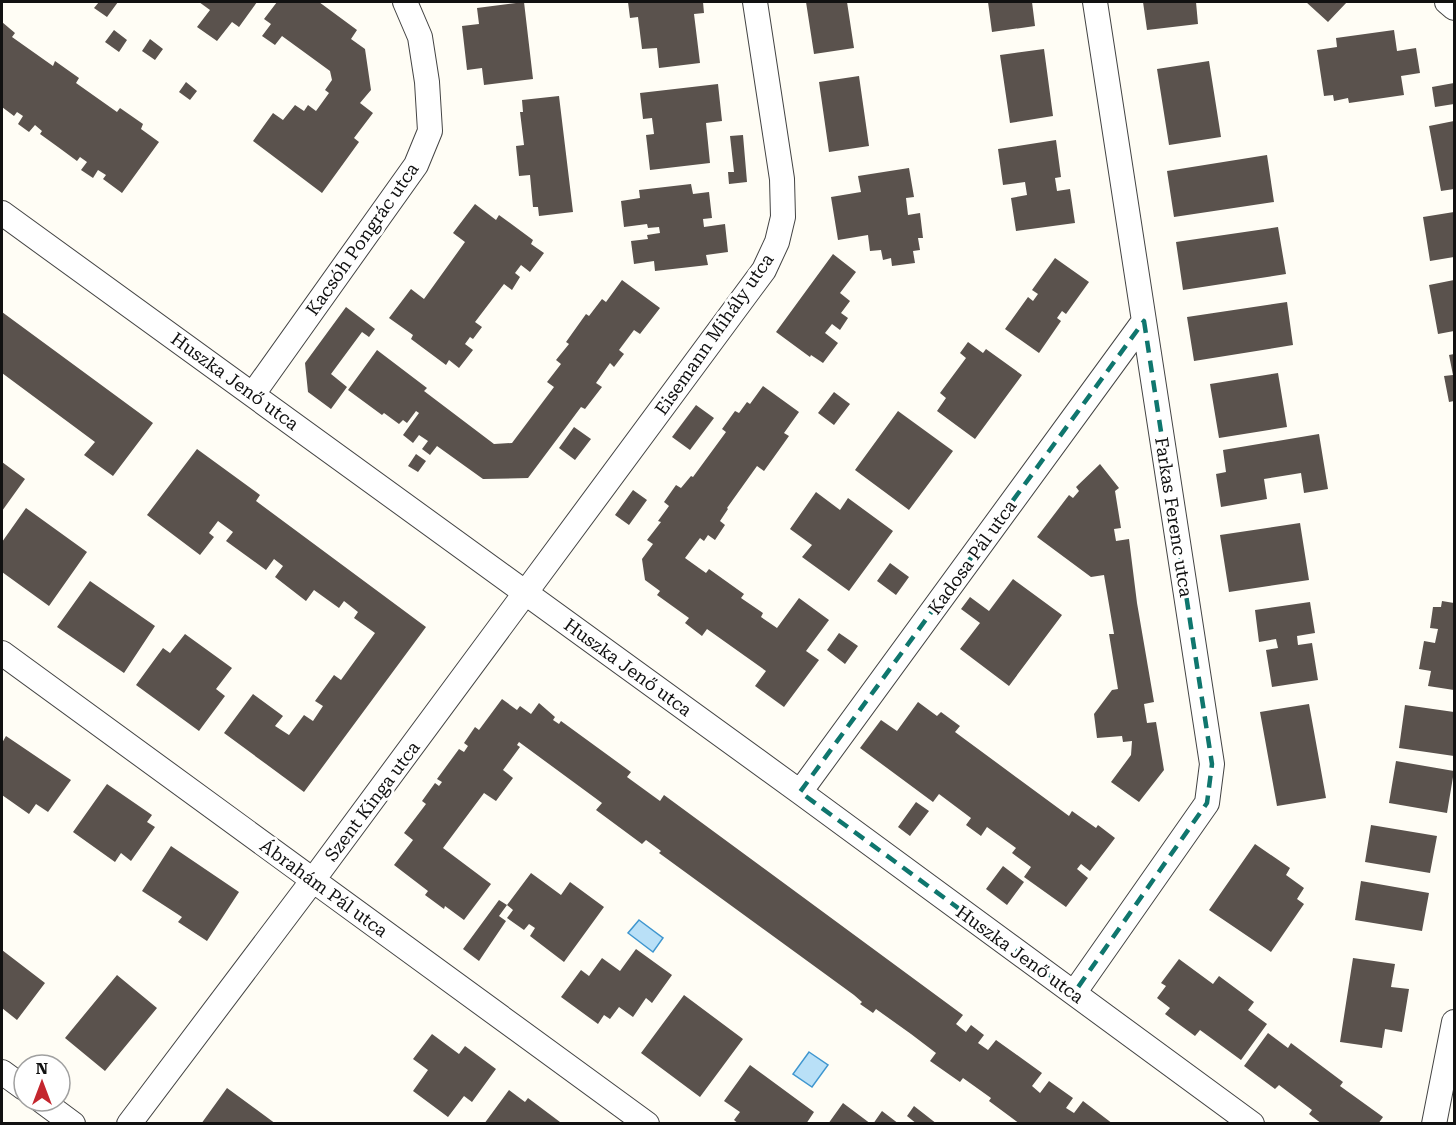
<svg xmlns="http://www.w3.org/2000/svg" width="1456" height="1125" font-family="'Roboto Serif',serif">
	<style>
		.water { fill: #b9e0f7; stroke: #3f96cf; stroke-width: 1.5 }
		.building { fill: #5a524d }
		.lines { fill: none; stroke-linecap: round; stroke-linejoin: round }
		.street-casing { stroke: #444; stroke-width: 26 }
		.street { stroke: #fff; stroke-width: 24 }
		.marked { fill: none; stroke: #0f766e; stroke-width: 4.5; stroke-dasharray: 12 8; stroke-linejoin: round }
		.labels { text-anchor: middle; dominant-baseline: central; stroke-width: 6; stroke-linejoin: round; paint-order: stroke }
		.street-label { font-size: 18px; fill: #111; stroke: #fff }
	</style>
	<rect width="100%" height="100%" fill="#fffdf5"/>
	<path class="water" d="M639,920L663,938L653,952L628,933Z
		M809,1052L828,1065L812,1087L793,1074Z"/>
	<path class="building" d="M99,2H118L107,17L94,8Z
		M199,2H257L239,27L232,22L217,41L197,27L210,10Z
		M277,2H319L357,30L351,39L365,49L371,90L360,103L373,113L354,138L359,142L322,193L253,141L273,113L283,120L295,105L304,111L308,105L316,111L329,93L325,90L332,80L330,71L282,36L275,45L262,36L271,24L264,19Z
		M524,2L533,79L484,85L482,68L467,70L462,26L479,24L477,8Z
		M628,2H703L704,13L694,14L700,63L659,68L657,48L642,49L638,17L630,18Z
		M806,2H847L854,48L814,54Z
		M988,2H1032L1035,26L992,32Z
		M1143,2H1196L1198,24L1147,30Z
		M1306,2H1347L1328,22Z
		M2,22L15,33L12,37L53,66L55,61L79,78L76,83L117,112L120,108L143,124L141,129L159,142L122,193L103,179L106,175L98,170L93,178L81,170L87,162L80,157L77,161L58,147L40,134L42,131L35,125L29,132L18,124L23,116L17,112L14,116L2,107Z
		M114,30L127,40L119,52L105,42Z
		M1394,30L1397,51L1416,48L1420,73L1401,76L1404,95L1349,103L1348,98L1334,101L1333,95L1324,96L1317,50L1337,47L1336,38Z
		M150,39L163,49L155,60L142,51Z
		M1044,49L1053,116L1010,123L1000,55Z
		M1209,61L1221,137L1169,145L1157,69Z
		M859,76L869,146L829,152L819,82Z
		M186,82L197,91L190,100L179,92Z
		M1454,83V104L1435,107L1432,87Z
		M718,84L722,121L706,123L710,163L650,170L646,135L654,134L652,118L643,119L640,93Z
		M559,96L573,212L539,216L538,207H533L530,175L519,176L516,146L524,145L520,112H523L522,100Z
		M1454,121V189L1441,191L1429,126Z
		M743,135L747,182L729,184L728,172H734L730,136Z
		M1056,140L1061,177L1055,178L1057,191L1070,189L1075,223L1016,231L1011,198L1027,195L1025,182L1003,185L998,149Z
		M1267,155L1274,202L1174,217L1167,171Z
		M909,168L914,197L906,198L908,215L920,213L923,238H918L920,250L913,251L915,263L892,266L891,258L883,260L881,250L870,251L868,235L838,240L831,197L861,192L858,176Z
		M691,184L693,194L709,192L712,218L703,219L704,227L725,224L728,252L706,255L708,265L655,271L654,261L634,264L631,241L648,239L647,235L660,233L659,227L648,228L647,224L624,227L621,201L640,198L639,190Z
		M475,204L496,220L499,215L533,240L531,244L544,253L530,272L521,265L515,273L520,277L512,290L504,284L475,322L482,327L473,339L470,337L465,344L473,350L459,368L449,360L446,365L411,339L413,335L389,318L411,289L424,299L465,242L453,233Z
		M1454,212V257L1430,261L1423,217Z
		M1278,227L1286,274L1183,290L1176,242Z
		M833,254L856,272L840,293L850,301L841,313L848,318L840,330L832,324L825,333L838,343L823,363L811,355L810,357L776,332Z
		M1055,258L1089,282L1066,314L1062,311L1057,318L1061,321L1039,353L1005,329L1028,297L1033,301L1038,294L1032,290Z
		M622,280L660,308L640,334L634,330L619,350L624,354L614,367L610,363L596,383L602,387L585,409L581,407L528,478L483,479L437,446L430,455L422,449L428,441L419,435L413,443L403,435L419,413L416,411L407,423L403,420L399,424L384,413L382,415L348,390L377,350L427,388L424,391L494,444L512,443L554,387L547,382L561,364L556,360L569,344L566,342L586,314L589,316L602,299L606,302Z
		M1454,280V331L1438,334L1429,285Z
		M1287,302L1293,345L1194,361L1187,317Z
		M346,307L375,329L369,337L362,332L331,374L347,387L331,409L308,392L305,363Z
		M2,312L153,423L113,476L84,455L95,442L2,373Z
		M968,342L983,353L986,349L1022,375L975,439L937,411L946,398L940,393L966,358L960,353Z
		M1454,354V401L1449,402L1444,376L1453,375L1449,355Z
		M1278,373L1287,427L1219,438L1210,384Z
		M763,386L799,412L784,433L789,436L764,471L757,466L727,508L728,509L720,521L725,525L715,540L708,535L704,541L700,538L685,558L706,573L709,569L744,594L741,598L763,613L761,617L777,628L799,598L829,620L806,651L819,660L784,707L755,686L766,671L707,629L702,636L685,623L689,618L657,595L660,591L645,580L642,559L653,544L647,540L661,522L658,521L669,506L664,502L676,485L681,488L691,476L693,477L726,432L722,429L735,411L739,413L747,402L750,404Z
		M834,392L850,404L834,425L818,413Z
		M696,405L714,418L690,450L672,437Z
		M898,411L953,451L909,510L855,470Z
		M574,427L591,439L575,460L559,448Z
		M1319,434L1328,489L1304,493L1301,473L1264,479L1267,499L1221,507L1216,474L1226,472L1223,450Z
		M197,449L260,495L256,501L426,627L304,792L224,733L253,694L283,716L275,726L289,735L304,715L313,721L323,706L315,701L334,675L341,680L375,633L354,618L358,612L344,601L339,608L314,590L306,601L275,577L283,566L274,559L266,570L226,541L233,532L218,521L209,533L214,537L200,555L147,515Z
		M416,454L426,461L418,472L408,466Z
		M2,462L25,479L2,511Z
		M1100,464L1119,488L1115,491L1121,528L1114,529L1116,541L1129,539L1137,603L1154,702L1144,704L1147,723L1156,722L1164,770L1139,802L1111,782L1131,755L1132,741L1123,742L1122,736L1097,738L1094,714L1112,690L1118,689L1109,634H1114L1104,575L1091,577L1037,537L1069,495L1073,498L1079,491L1076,487Z
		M633,490L647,500L629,525L615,515Z
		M816,492L840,510L848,498L893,531L849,591L802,557L812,545L790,529Z
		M26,508L87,552L49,606L2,572V542Z
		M1300,523L1309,580L1229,592L1220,535Z
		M890,563L909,577L896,595L877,581Z
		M1013,579L1062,615L1009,686L960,649L980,623L961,609L970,597L989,611Z
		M90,581L155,626L124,673L57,627Z
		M1442,601L1454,603V690L1428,686L1431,671L1419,669L1424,641L1435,643L1438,629L1430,628L1433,607H1441Z
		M1310,602L1315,633L1297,636L1298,645L1312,643L1318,680L1272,687L1266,650L1278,648L1276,639L1259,642L1255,610Z
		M839,633L858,646L845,664L827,650Z
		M185,634L232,668L216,689L225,696L199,731L136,685L163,648L170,653Z
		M502,699L517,710L520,706L531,714L539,703L555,717L553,720L559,724L561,721L631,772L627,777L660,801L664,795L963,1015L956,1024L966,1032L971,1025L984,1035L978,1043L988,1050L996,1040L1042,1073L1032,1086L1040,1093L1049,1081L1073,1098L1066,1108L1074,1113L1083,1101L1113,1124H1020L989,1101L991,1098L963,1078L960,1082L930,1061L936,1053L911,1034L876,1009L873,1013L860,1004L862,1002L854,995L659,853L661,851L646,840L642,844L596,810L602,803L519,742L517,745L520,747L503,770L513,778L496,801L484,793L443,848L491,884L464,920L445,906L444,909L425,895L428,891L394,865L413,840L404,833L426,804L422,801L435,783L439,786L442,782L437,779L459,749L464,752L468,746L464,743L475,727L479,730Z
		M918,702L937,716L941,712L960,726L955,732L1069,816L1072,811L1096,828L1098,825L1115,838L1090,871L1081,864L1077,869L1088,878L1066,907L1024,877L1031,867L1012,853L1016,848L987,827L981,836L966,825L971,818L939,794L933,802L860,748L881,720L897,731Z
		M1309,704L1326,798L1277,806L1260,712Z
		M1405,705L1454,712V756L1399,748Z
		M6,736L71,780L48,812L36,804L29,814L2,795V743Z
		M1396,761L1454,771L1447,813L1389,803Z
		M107,784L152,815L147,822L155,827L131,861L121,853L115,862L73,832Z
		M916,802L929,811L910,836L898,827Z
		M1371,825L1437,836L1430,873L1365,862Z
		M1255,844L1290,868L1286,875L1304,888L1297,899L1304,904L1271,952L1209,910Z
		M171,846L239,892L207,941L178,922L182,917L142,891Z
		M1003,866L1024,882L1007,905L986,889Z
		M531,873L561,895L570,882L604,907L564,962L530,936L535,928L529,924L524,930L507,918L513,910L507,905Z
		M1361,881L1429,893L1422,931L1355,920Z
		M499,900L507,905L499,916L506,921L479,961L463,949Z
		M636,949L672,975L652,1003L646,998L633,1017L619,1007L610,1019L604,1015L598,1024L561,997L581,970L589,976L602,958L620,971Z
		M2,950L45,983L17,1020L2,1008Z
		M1353,958L1395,964L1391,987L1409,989L1402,1032L1385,1029L1382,1048L1340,1042Z
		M1179,959L1213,984L1219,976L1254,1002L1248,1010L1267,1024L1241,1060L1200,1030L1195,1036L1165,1014L1170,1008L1157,998L1166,986L1161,983Z
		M117,975L157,1008L105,1071L65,1038Z
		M684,995L743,1039L700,1097L641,1053Z
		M1268,1033L1288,1048L1291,1043L1343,1082L1340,1086L1383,1117L1378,1124H1322L1309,1114L1312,1110L1279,1085L1275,1089L1244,1066Z
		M432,1034L459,1054L465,1046L496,1069L472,1102L464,1096L448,1117L413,1091L428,1070L413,1059Z
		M750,1065L814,1112L806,1124H739L734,1120L740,1112L724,1101Z
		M227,1088L276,1124H201Z
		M509,1090L525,1102L528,1098L560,1122L484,1124Z
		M843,1103L871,1124H828Z
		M914,1106L937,1124H917L907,1116Z
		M882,1111L899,1124H873Z"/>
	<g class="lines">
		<g class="street-casing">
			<path id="street" d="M1447,2L1454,8
				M2,213L800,792L1252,1124
				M253,394L416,165L430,131L427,82L420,37L405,2
				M2,653L647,1124
				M800,792L1144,321
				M1074,993L1207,803L1212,764L1095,2
				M2,1072L24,1088
				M42,1101L73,1124
				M129,1124L313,880L764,270L777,242L783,217L782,179L755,2
				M1434,1124L1454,1022"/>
		</g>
		<use href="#street" class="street"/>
	</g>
	<path class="marked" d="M1144,321L1212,764L1207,803L1074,993L800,792Z"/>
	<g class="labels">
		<g class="street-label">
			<text transform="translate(362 239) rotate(-55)">Kacsóh Pongrác utca</text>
			<text transform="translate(714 334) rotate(-55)">Eisemann Mihály utca</text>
			<text transform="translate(235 381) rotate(36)">Huszka Jenő utca</text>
			<text transform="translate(1174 517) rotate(81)">Farkas Ferenc utca</text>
			<text transform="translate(972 557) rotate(-54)">Kadosa Pál utca</text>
			<text transform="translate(628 667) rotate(36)">Huszka Jenő utca</text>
			<text transform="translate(372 801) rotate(-53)">Szent Kinga utca</text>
			<text transform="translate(324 888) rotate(36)">Ábrahám Pál utca</text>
			<text transform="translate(1020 954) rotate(36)">Huszka Jenő utca</text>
		</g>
	</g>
	<rect width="1456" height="1125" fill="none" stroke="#111111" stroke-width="6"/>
	<g transform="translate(42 1083)"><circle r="28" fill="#ffffff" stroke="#a0a0a0" stroke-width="1.5"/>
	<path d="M0-4.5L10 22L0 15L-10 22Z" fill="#c4262e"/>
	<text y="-9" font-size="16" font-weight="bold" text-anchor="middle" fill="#111111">N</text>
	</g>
</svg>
